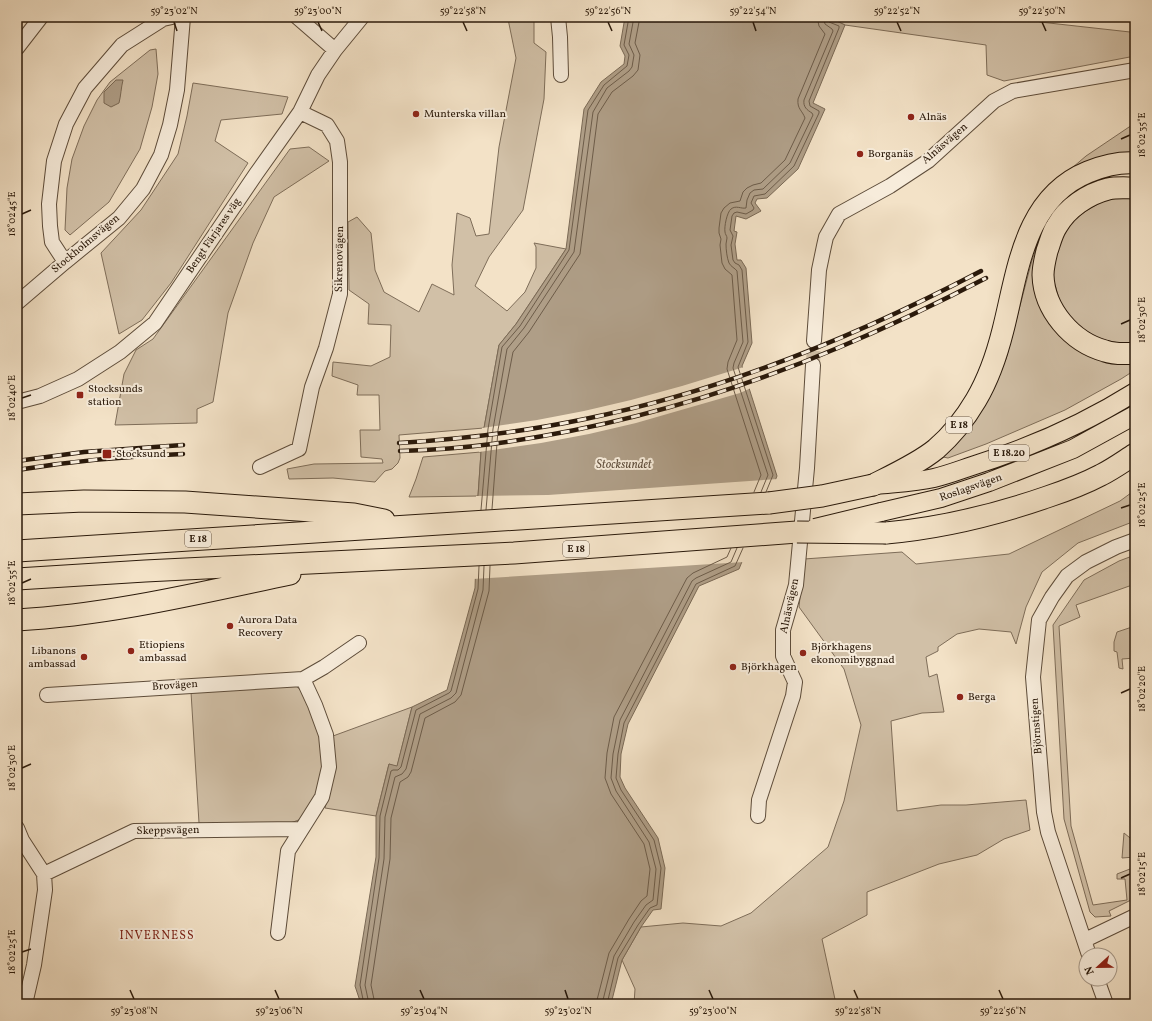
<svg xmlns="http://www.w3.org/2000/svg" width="1152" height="1021" font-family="Vollkorn,serif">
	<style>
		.green { fill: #d1c0a7; stroke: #7e6d59 }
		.water { fill: #af9e87; stroke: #7a6955 }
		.pier { fill: #f3e2c7 }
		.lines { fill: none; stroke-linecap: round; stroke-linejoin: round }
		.shore { stroke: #6d5c49; stroke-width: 1 }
		.minor-tunnel { stroke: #cbbaa1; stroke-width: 14; stroke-dasharray: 14 7; stroke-linecap: butt }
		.minor-casing { stroke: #5d4c3a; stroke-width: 16 }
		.major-casing { stroke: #2b1a0b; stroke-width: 20 }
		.highway-casing { stroke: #2b1a0b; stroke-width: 23 }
		.minor { stroke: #f7ecdb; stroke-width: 14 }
		.major { stroke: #f3e2c7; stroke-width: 18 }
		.highway { stroke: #f3e2c7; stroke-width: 21 }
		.rail-casing { stroke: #2b1a0b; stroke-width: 4.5 }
		.rail { stroke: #f7ecdb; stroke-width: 3; stroke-dasharray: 9; stroke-linecap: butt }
		.major-bridge-casing { stroke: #2b1a0b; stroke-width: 20; stroke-linecap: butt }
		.highway-bridge-casing { stroke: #2b1a0b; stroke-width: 23; stroke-linecap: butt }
		.major-bridge { stroke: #f3e2c7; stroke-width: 18 }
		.highway-bridge { stroke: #f3e2c7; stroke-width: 21 }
		.ticks { fill: none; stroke: #2b1a0b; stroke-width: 1.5 }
		.poi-dot { fill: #8f2418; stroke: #f7ecdb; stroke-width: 1.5 }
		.labels { text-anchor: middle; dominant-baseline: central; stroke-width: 4; stroke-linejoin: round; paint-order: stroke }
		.shield { fill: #f7ecdb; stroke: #685949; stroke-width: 1 }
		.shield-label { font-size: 10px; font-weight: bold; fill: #2b1a0b }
		.poi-label { font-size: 11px; fill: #2b1a0b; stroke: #f7ecdb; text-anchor: start }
		.street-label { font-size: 11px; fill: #2b1a0b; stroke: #f7ecdb }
		.water-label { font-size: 12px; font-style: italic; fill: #604f3d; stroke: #f7ecdb }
		.neighbourhood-label { font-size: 12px; letter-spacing: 1px; fill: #7a1f14; stroke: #f7ecdb }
		.neatline { fill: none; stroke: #2b1a0b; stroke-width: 1.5 }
		.ticks-label { font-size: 10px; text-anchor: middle; fill: #2b1a0b }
	</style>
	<rect width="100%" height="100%" fill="#f3e2c7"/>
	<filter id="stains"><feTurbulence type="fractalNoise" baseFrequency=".005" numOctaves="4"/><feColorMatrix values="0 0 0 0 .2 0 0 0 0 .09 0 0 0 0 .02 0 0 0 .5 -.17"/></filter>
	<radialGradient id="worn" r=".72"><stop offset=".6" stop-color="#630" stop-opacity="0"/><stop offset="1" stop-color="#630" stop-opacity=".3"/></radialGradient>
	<path class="green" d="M509,17H534V43L546,52L544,99L523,210L489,257L475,286L507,311L525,292L536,268V247L534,243L566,249L516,324L499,345L484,428L399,435L400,458L398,463L392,469L385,471L375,482L333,478L289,479L287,469L314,464L383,463L382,459L361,457L360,430H380L379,395H357L358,385L332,376L333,362L371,366L390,357L391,325L368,324L369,304L349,290L348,222L357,217L371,233L375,270L384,292L419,312L432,284L454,295L452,265L457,213L470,218L476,236L489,234L499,147L516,58L508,19Z
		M828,17H1026L1040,22L1130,32L1135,31V56L1004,81L987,75L986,45L845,25Z
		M156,49L158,74L152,107L140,149L109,202L70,235L65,230L67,188L72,159L84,126L97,100L110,82L150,50Z
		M193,83L288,97L282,114L221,120L215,141L248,163L171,283L142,320L119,334L101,253L141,210L178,154L187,116Z
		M1135,123V155C1121,154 1108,155 1094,159C1082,162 1063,178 1052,185L1086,156Z
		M309,147L329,161L274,197L253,243L228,313L213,402L197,409V423L115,425L124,374L136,350L153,339L290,149Z
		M1121,197L1135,198V344L1120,343L1099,340L1082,330L1069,318L1060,302L1053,278V260L1062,236L1071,222L1086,211L1103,201Z
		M1040,238L1051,320L1135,359V370L1121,379L1065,410L986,444L948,458L943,457L983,402L1006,359L1032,260Z
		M481,452L478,496L409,497L416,479L423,457Z
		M1135,490V521L1078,543L1042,572L1026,607L1016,644L1011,632L979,629L957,634L938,647V651L926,657L929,677L937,674L944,712L922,713L891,721L897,811L941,805H966L1026,800L1030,830L1004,839L977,855L939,864L867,892V915L822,939L836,1004H634L635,989L622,960L641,927L683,923L721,926L751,913L828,847L844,801L861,725L844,669L799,607L804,559L902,552L916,564L1009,554L1120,501Z
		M1135,555V584L1076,605L1080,617L1059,626L1071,826L1093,905L1127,900L1125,879H1117V874L1130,869H1135V898L1109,911L1111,916L1095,917L1090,912L1064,819L1053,625L1084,580L1119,561Z
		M1135,626V658L1122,659L1123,669L1119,668L1117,652L1114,651V642L1117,632Z
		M295,685L306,695L324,745L320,784L314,805L304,818L285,825L230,826L199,823L191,692Z
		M412,707L397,767L389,764L376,816L325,808L333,775V736Z
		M1124,833L1135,842V857L1122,858Z"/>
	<path class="water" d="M625,17H828L845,25L813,103L825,109L798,169L767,198L757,199L755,203L761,211L746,219L736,216L734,231L737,232L735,244L737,260H741L746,268L752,343L742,366L777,476L739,569L699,586L628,724L621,754L620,777L625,788L658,838L665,868L661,909L653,910L641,927L622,960L611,1004H361L355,986L376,857V816L389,764L397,766L412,707L447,690L475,588L478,496L481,452L484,428L499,345L516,324L566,249L584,109L601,82L624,64L625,56L620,46Z
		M116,80H123C121,88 121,95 119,103L111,107L104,103V92Z"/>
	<path class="pier" d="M744,367L751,388L740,393L636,423L589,434L541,443L479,452L482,428L537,420L584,411L631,400L682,386Z
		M778,479L744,562L473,579L476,496L548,495Z"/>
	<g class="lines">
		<path class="shore" d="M754,492L761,475L727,369L728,362L737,340L732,275L725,269L722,263L720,245L721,239L719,233V228L721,213L724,208L730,203L740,201L743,192L747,188L753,185L761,183L785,160L805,118C802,110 797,109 798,99L825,34L819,26L817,17
			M761,492L768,475L733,368L734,363L743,342L737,271C735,268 731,267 729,263C727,258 726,250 726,244C726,242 727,240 727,238C727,236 725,234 725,232C724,227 727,212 731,209C736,205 741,209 746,208L747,200L750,193L754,190L763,189L790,163L813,115L812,113C807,110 803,107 804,100L833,31L832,29L825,24L823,17
			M766,492L773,475L738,367L748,342L742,270L739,265L735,263L733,260L731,245L733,236L730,230L732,216L734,213L737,212L746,214L753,210L754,208L751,203L754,196L765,194L794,166L819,113V111L810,106L809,101L839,28V26L829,22L828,17
			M492,509L498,430L513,352L529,332L580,254L598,114L612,92L633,76L638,70L640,55L635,43L640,17
			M481,510L488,429L502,347L520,326L569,250L588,110L604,85L627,66L629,55L624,45L629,17
			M486,510L493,429L507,349L524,328L574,252L593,112L607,88L629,71L632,67L634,55L629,44L634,17
			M364,1004L360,985L379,858L380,816L391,771L393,770H398L401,767L416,710L449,693L451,691L478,589L479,566
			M369,1004L365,985L384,859L385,817L395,777L402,774L406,769L420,714L451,698L456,693L483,590L484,566
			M375,1004L371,985L390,859L391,818L400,782L408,777L411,772L425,718L455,702L461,695L489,591L490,566
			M596,1004L609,953L629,919L641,901L647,896L650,869L644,844L611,794L605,778L607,753L614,717L687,578L693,573L727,557L731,548
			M602,1004L614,956L634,922L646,905L653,900L656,869L649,842L616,791L611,778L613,754L620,720L692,581L696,578L731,562L737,548
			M607,1004L618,958L638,925L650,908L657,905L661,868L654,840L621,790L616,778L618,754L624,723L696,584L735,566L743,548"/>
		<path class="minor-tunnel" d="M813,365L814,341"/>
		<g class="minor-casing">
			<path id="minor" d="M297,17L335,50
				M558,17L560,37L561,75
				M17,48L41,17
				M65,262L52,242L50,226L49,204L54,161L66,124L85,88L122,45L163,19L172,17
				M17,303L65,262L119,218L143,189L161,155L170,125L177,90L183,17
				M814,341L819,270L824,246L826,237L839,214L890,186L928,161L994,101L1013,91L1135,70
				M17,402L40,396L78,379L120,352L155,323L256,174L300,112L318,75L335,50L362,17
				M260,467L299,449L312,387L326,348L340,294V162L337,141L327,125L300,112
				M47,695L303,679L324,667L359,643
				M758,816L759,800L793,696L795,682L783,656V630L796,585L807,468L813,365
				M17,828L22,840L44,874L45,890L34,965L25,1004
				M44,874L134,831L301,829
				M278,933L288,851L322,797L329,767L326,735L315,705L303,679
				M1085,940L1135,916
				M1089,955L1048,832L1044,812L1033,677L1039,620L1052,597L1067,576L1086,562L1116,547L1135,540
				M1097,979L1106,1004"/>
		</g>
		<g class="major-casing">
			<path id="major" d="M877,485C896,483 916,482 934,478C947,475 960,470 972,466C1029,448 1084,424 1135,392
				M881,512L941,498L989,482L1073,449L1135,415"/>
		</g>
		<g class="highway-casing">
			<path id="highway" d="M1135,188C1126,188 1117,187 1108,189C1088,194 1067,208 1057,226C1052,233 1050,243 1047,251C1045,259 1043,267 1043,275C1044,310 1072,342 1105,351C1114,354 1125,354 1135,353
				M873,485C893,475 919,463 936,449C951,436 966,417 976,400C989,378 997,354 1003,330C1018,271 1024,198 1088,172C1103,166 1119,162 1135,163
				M17,504L84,501L185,502L354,514L384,520
				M886,533C941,528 995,515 1047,497C1065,491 1084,484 1101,475C1113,469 1124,461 1135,454
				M17,551L769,503
				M17,579L145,571L514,553L797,532
				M17,620C109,615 200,593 290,574"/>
		</g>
		<use href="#minor" class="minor"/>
		<use href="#major" class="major"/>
		<use href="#highway" class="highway"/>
		<g class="rail-casing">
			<path id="rail" d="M399,443C462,439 523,432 585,419C724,391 857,336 981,271
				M400,451C431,450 462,448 492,444C612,428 730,394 840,347C890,326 938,303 986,278
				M17,461L84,452L183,445
				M17,470C72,461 127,456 183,454"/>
		</g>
		<use href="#rail" class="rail"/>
		<g class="major-bridge-casing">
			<path id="major-bridge" d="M815,528L881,512"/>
		</g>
		<g class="highway-bridge-casing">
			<path id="highway-bridge" d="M769,503L822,496L873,485
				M797,532L886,533"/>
		</g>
		<use href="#major-bridge" class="major-bridge"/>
		<use href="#highway-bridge" class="highway-bridge"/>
	</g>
	<path class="ticks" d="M174,22L177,31M318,22L322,31M463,22L467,31M608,22L612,31M753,22L756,31M897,22L901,31M1042,22L1046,31M1121,139L1130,135M22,214L31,210M1121,324L1130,320M22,398L31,395M1121,508L1130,505M22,583L31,579M1121,693L1130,689M22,768L31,764M1121,878L1130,874M22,952L31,949M130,990L134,999M275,990L279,999M420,990L424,999M565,990L568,999M709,990L713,999M854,990L858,999M999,990L1003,999"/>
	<g class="poi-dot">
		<circle cx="416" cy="114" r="4"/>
		<circle cx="911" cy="117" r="4"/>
		<circle cx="860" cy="154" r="4"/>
		<rect x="76" y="391" width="8" height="8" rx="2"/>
		<rect x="102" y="449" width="10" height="10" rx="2"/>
		<circle cx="230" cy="626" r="4"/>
		<circle cx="131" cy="651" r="4"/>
		<circle cx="803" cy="653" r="4"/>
		<circle cx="84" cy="657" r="4"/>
		<circle cx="733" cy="667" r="4"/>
		<circle cx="960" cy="697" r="4"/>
	</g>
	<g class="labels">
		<g class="shield">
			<rect x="946" y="417" width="26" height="16" rx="3"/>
			<rect x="989" y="445" width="40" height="16" rx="3"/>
			<rect x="185" y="531" width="26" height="16" rx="3"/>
			<rect x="563" y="541" width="26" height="16" rx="3"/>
		</g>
		<g class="shield-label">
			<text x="959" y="425">E 18</text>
			<text x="1009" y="453">E 18.20</text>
			<text x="198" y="539">E 18</text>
			<text x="576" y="549">E 18</text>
		</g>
		<g class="poi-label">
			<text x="424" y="114">Munterska villan</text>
			<text x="919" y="117">Alnäs</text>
			<text x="868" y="154">Borganäs</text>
			<text x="88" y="389">Stocksunds<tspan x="88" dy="13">station</tspan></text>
			<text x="116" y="454">Stocksund</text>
			<text x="238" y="620">Aurora Data<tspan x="238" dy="13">Recovery</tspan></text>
			<text x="139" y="645">Etiopiens<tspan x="139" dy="13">ambassad</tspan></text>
			<text x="811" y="647">Björkhagens<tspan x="811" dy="13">ekonomibyggnad</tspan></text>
			<text x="76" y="651" text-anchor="end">Libanons<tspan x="76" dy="13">ambassad</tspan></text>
			<text x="741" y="667">Björkhagen</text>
			<text x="968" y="697">Berga</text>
		</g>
		<g class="street-label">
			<text transform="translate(945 144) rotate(-41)">Alnäsvägen</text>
			<text transform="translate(214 236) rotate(-56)">Bengt Färjares väg</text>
			<text transform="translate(86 244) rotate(-40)">Stockholmsvägen</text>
			<text transform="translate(340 259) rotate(-89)">Sikrenovägen</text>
			<text transform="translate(971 488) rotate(-19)">Roslagsvägen</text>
			<text transform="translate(790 606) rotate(-78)">Alnäsvägen</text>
			<text transform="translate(175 686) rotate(-4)">Brovägen</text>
			<text transform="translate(1037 726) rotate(-94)">Björnstigen</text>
			<text transform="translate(168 831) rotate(-1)">Skeppsvägen</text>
		</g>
		<g class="water-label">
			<text x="624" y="465">Stocksundet</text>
		</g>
		<g class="neighbourhood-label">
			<text x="157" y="936">INVERNESS</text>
		</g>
	</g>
	<rect width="1152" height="1021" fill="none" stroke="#f3e2c7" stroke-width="44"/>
	<g transform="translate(1098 967) rotate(248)"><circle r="19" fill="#f7ecdb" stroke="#a59888"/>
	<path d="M0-3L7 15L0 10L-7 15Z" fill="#8f2418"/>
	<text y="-6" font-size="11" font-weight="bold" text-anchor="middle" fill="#2b1a0b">N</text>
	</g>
	<rect x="22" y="22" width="1108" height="977" class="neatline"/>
	<g class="ticks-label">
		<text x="174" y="14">59°23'02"N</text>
		<text x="318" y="14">59°23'00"N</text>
		<text x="463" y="14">59°22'58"N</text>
		<text x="608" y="14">59°22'56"N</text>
		<text x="753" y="14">59°22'54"N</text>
		<text x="897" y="14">59°22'52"N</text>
		<text x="1042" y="14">59°22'50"N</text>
		<text transform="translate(1141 135) rotate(-90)" y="4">18°02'35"E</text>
		<text transform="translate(11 214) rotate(-90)" y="4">18°02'45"E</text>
		<text transform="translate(1141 320) rotate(-90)" y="4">18°02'30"E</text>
		<text transform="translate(11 398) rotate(-90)" y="4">18°02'40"E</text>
		<text transform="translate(1141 505) rotate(-90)" y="4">18°02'25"E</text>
		<text transform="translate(11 583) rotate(-90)" y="4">18°02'35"E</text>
		<text transform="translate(1141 689) rotate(-90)" y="4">18°02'20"E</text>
		<text transform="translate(11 768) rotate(-90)" y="4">18°02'30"E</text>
		<text transform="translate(1141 874) rotate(-90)" y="4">18°02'15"E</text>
		<text transform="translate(11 952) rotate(-90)" y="4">18°02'25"E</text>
		<text x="134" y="1014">59°23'08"N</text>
		<text x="279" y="1014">59°23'06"N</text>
		<text x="424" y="1014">59°23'04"N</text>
		<text x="568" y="1014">59°23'02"N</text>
		<text x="713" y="1014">59°23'00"N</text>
		<text x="858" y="1014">59°22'58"N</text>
		<text x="1003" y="1014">59°22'56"N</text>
	</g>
	<rect width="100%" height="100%" filter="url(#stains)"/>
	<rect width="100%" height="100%" fill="url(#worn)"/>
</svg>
